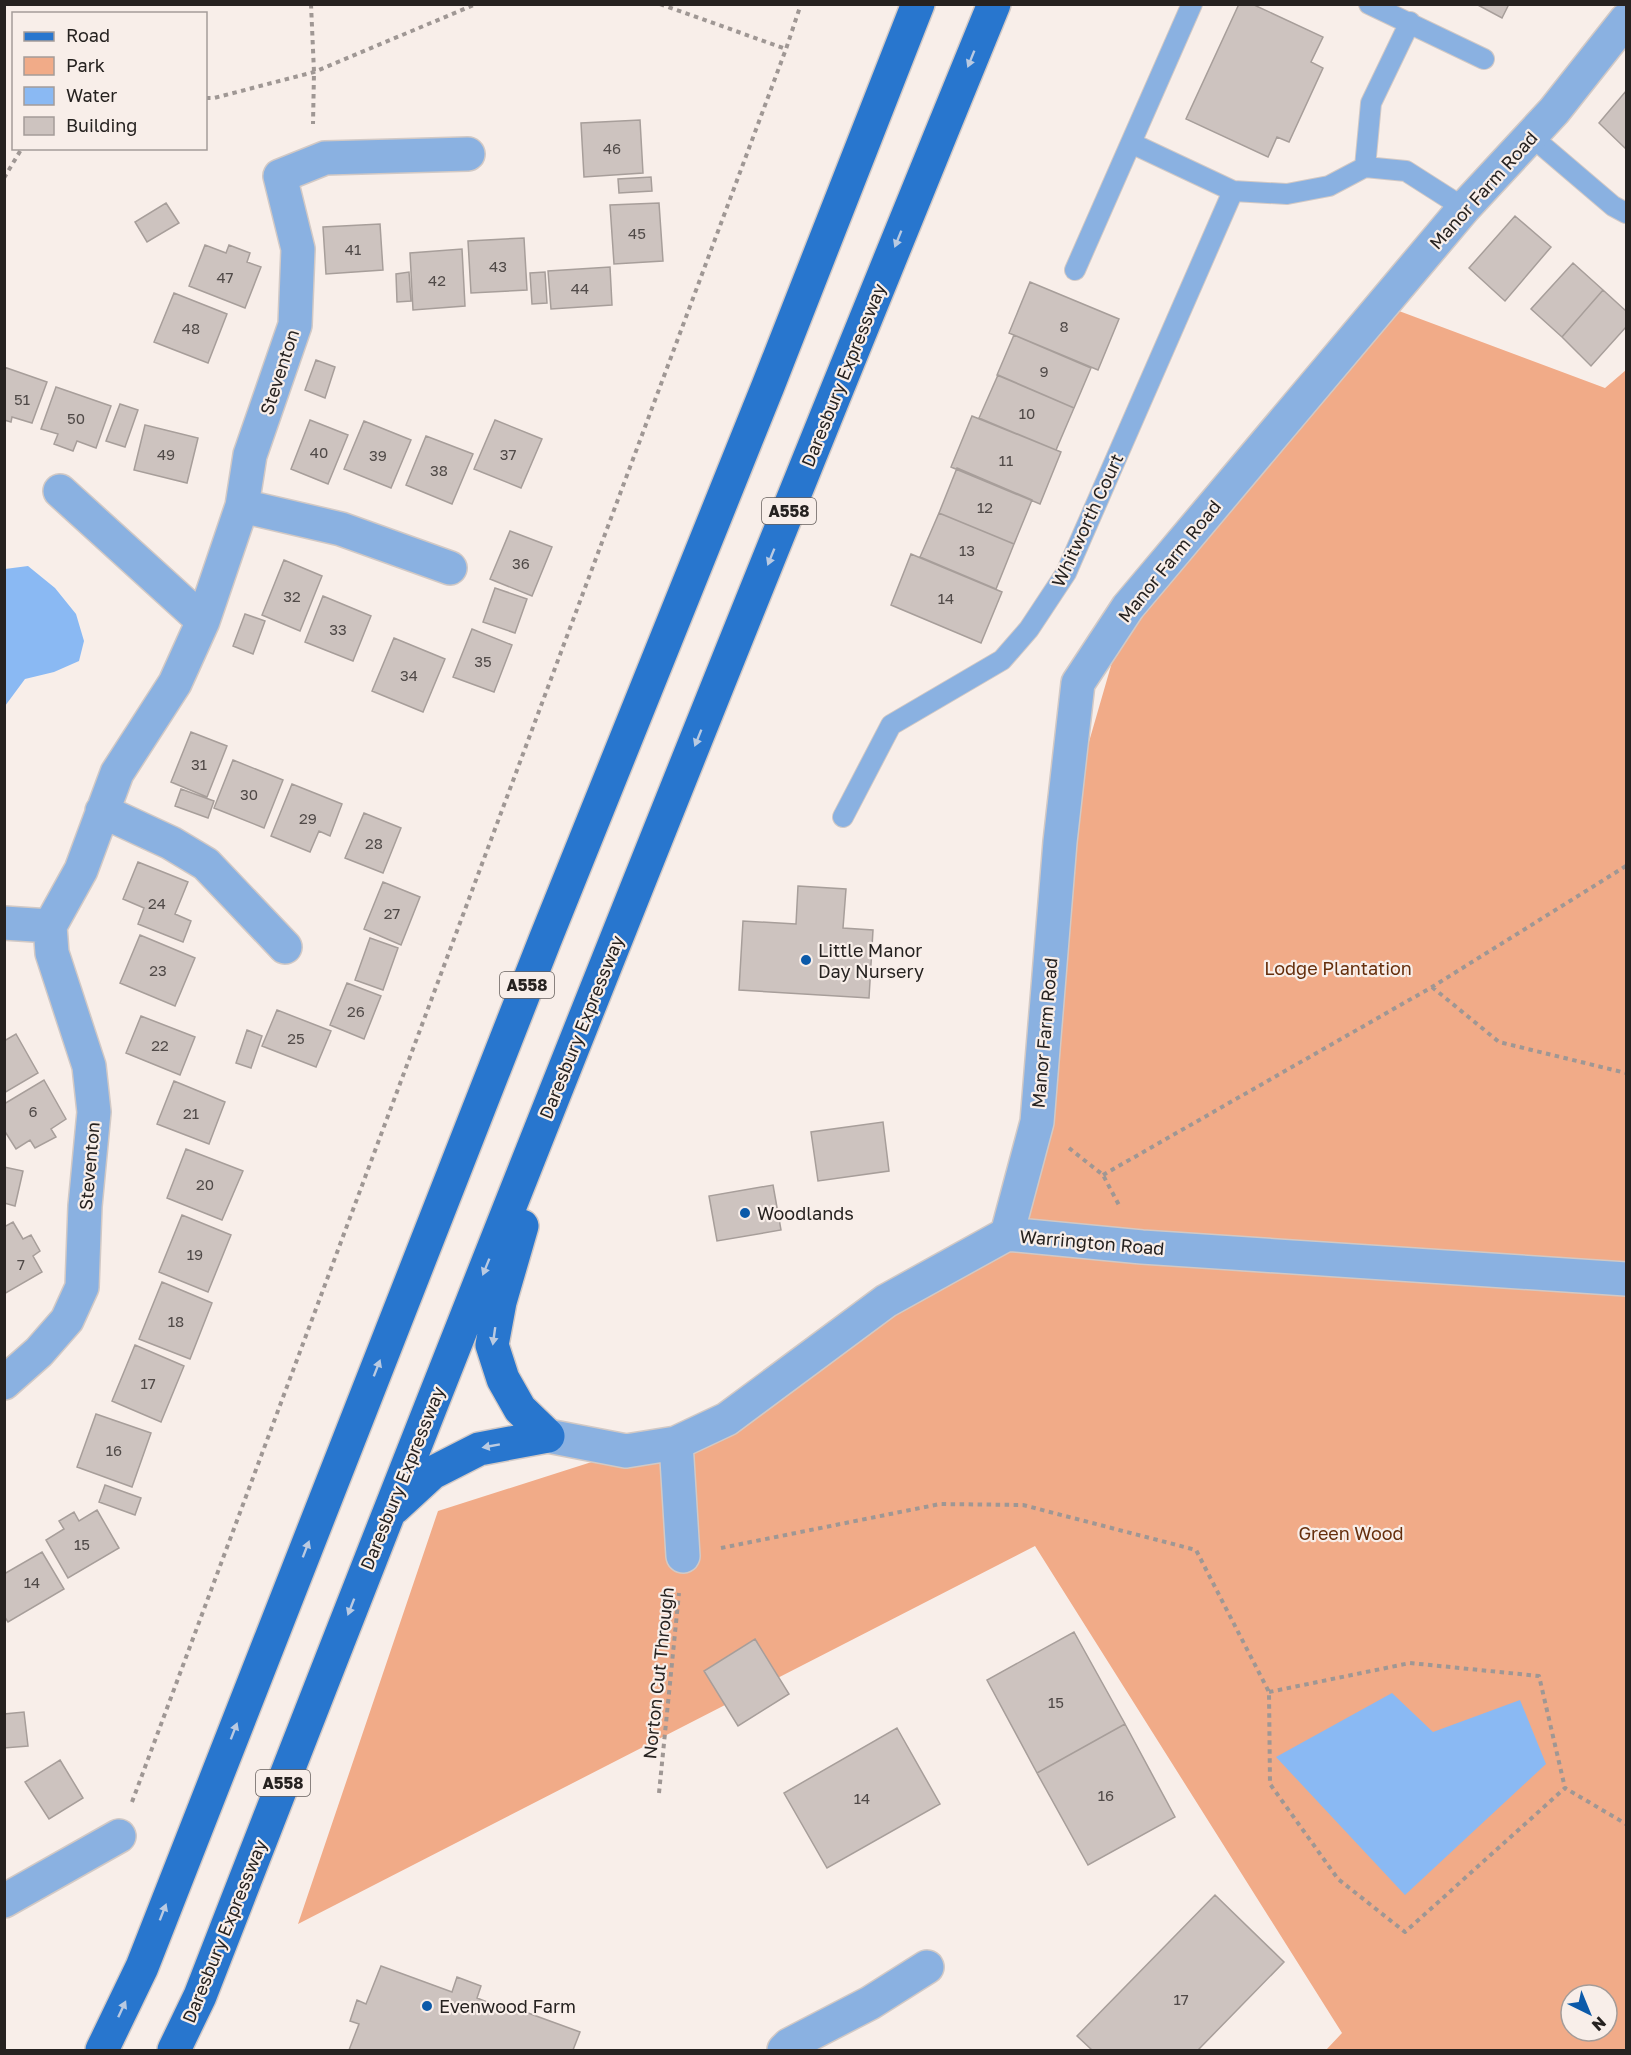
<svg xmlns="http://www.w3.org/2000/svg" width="1631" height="2055" font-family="'Golos Text',sans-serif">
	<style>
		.green { fill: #f1ab88; fill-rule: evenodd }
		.water { fill: #8ab9f3 }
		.building { fill: #cdc3bf; stroke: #a79e9a; stroke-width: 1.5 }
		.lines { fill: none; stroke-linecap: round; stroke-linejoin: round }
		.lane-casing { stroke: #d2c9c5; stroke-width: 22 }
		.street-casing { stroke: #d2c9c5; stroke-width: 36 }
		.primary-casing { stroke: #d2c9c5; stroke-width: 36 }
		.path { stroke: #9f9794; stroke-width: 4; stroke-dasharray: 4.5 4.5; stroke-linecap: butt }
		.lane { stroke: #8ab1e1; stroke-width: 20 }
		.street { stroke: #8ab1e1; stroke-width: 33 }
		.primary { stroke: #2876ce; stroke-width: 33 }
		.oneway { fill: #bacae1 }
		.poi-dot { fill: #0c5aa9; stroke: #f8eee9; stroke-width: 2 }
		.labels { text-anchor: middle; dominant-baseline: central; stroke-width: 4.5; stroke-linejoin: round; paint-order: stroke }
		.number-label { font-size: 15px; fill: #504a48 }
		.shield { fill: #f8eee9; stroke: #655f5c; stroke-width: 1.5 }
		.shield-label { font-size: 16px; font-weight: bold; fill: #262220 }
		.street-label { font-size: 18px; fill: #262220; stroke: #f8eee9 }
		.poi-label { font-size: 18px; fill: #262220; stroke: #f8eee9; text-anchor: start }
		.park-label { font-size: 18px; fill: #652e0c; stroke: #f8eee9 }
	</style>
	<rect width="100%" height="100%" fill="#f8eee9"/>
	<path class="green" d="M1383,305L1605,388L1626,370V2050H1326L1342,2033L1035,1546L298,1924L438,1511L626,1451L676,1443L1007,1234L1060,842L1128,607ZM1571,1995H1607V2031H1571Z"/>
	<path class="water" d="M28,566L55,588L76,614L84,641L79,661L54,672L25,679L5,706V569Z
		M1392,1693L1433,1732L1520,1700L1546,1764L1405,1895L1276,1757Z"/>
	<path class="building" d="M1239,4H1252L1323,37L1311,62L1323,68L1289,142L1277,137L1268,157L1186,119Z
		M1476,4H1509L1502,18Z
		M1626,91V149L1599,123Z
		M640,120L643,173L584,177L581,123Z
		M651,177L652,191L619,193L618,179Z
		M166,203L179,223L147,242L135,222Z
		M659,203L663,261L614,264L610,205Z
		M1515,216L1551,247L1505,301L1469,268Z
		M380,224L383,270L326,274L323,227Z
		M524,238L527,290L471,293L468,241Z
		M205,245L226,253L229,245L250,253L247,262L261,267L245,308L189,286Z
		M462,249L465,306L413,310L410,253Z
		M1573,263L1603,290L1562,337L1531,309Z
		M610,267L612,305L551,309L548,271Z
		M409,272L411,301L397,302L396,274Z
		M545,272L547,303L532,304L530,273Z
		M1030,282L1119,319L1098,370L1009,333Z
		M1603,290L1626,311V327L1591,366L1562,337Z
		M174,293L227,314L208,363L154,342Z
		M1014,335L1091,368L1074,408L997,375Z
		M316,360L335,367L325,398L305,390Z
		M4,367L47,382L32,423L12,417L11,422L4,420Z
		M998,375L1074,408L1056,450L979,418Z
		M56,387L111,406L96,448L77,441L73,451L54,444L58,434L41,429Z
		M120,404L138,410L125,447L106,441Z
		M972,416L1061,452L1040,504L951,467Z
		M310,420L348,435L328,484L291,469Z
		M495,420L542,439L521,488L474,469Z
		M364,421L411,440L391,488L344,469Z
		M145,425L198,438L187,483L134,470Z
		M426,436L473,454L452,504L406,485Z
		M957,468L1032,500L1014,544L939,513Z
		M939,513L1014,544L996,589L920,557Z
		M510,531L552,547L532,596L490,579Z
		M911,554L1002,592L981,643L891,605Z
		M284,560L322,576L300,631L262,615Z
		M495,588L527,599L515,633L483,622Z
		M323,596L371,616L353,661L305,642Z
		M245,614L265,621L253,654L233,646Z
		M472,629L512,645L494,692L453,677Z
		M394,638L445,659L423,712L372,691Z
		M191,732L227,746L207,797L171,782Z
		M233,760L283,780L264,828L214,808Z
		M292,784L342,804L330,836L319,831L310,852L271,836Z
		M181,789L214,801L208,818L175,806Z
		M364,813L401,828L383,873L345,858Z
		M138,862L188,882L175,914L191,921L183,942L138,924L144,908L123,899Z
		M383,882L420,897L401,945L364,929Z
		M798,886L846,889L843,928L873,930L869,998L739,990L743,921L796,924Z
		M140,935L195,958L175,1006L120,983Z
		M370,938L398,948L383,990L355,980Z
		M347,983L381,996L364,1039L330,1025Z
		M277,1010L331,1031L316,1067L262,1046Z
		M141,1016L195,1037L180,1075L126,1053Z
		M247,1030L262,1036L251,1068L236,1063Z
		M16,1034L38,1073L4,1093V1041Z
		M44,1080L66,1119L51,1129L56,1137L35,1148L30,1140L16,1149L4,1130V1104Z
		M174,1081L225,1102L209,1144L157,1124Z
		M883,1122L889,1171L818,1181L811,1132Z
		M186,1149L243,1171L222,1220L167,1198Z
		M4,1167L23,1171L15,1206L4,1203Z
		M773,1185L781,1230L717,1241L709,1196Z
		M182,1215L231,1235L208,1292L159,1272Z
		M13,1222L23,1239L31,1235L40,1251L33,1256L42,1272L4,1294V1227Z
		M162,1282L212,1303L190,1359L139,1339Z
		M135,1345L184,1366L161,1422L112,1401Z
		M96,1414L151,1433L132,1487L77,1467Z
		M105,1485L141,1498L135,1515L99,1502Z
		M97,1510L119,1548L68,1578L46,1540L64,1529L59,1521L74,1512L79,1521Z
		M42,1552L64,1589L8,1622L4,1616V1574Z
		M1074,1632L1125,1724L1037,1773L987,1680Z
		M755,1639L789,1694L738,1726L704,1671Z
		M24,1712L28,1746L4,1748V1714Z
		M1125,1724L1175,1817L1088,1865L1037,1773Z
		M897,1728L940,1804L827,1868L784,1793Z
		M60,1760L83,1798L49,1819L25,1782Z
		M1215,1895L1284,1962L1198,2050H1092L1077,2036Z
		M381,1966L452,1992L457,1977L481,1986L477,1998L515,2013L517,2009L580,2032L573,2050H349L359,2024L350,2021L357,2000L366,2004Z"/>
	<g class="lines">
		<g class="lane-casing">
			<path id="lane" d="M1369,4L1484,59
				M1531,136L1613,206L1626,213
				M1131,143L1233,191L1287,194L1329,186L1365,167L1406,171L1464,208
				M1365,167L1371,103L1410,22
				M1075,270L1192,4
				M843,817L891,725L1002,660L1029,629L1066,573L1233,191"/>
		</g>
		<g class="street-casing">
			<path id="street" d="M60,491L203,621
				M242,506L341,529L450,568
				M102,811L171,843L206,864L285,947
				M4,923L50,926L81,870L117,773L175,683L203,621L242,506L250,455L295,325L298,249L280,176L325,158L468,154
				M1007,1234L1037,1122L1060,842L1078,683L1128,607L1464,208L1554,111L1626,20
				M4,1383L39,1352L67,1320L82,1287L85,1206L94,1112L89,1066L52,953L50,926
				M548,1436L626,1451L676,1443L727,1419L886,1301L1007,1234L1142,1247L1626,1279
				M676,1443L683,1556
				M4,1901L119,1836
				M784,2050L789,2045L870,2003L927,1967"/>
		</g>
		<g class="primary-casing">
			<path id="primary" d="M522,1226L500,1302L492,1345L503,1379L520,1409L548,1436
				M394,1508L432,1473L479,1449L548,1436
				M102,2050L142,1967L545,940L768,386L918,4
				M174,2050L200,1996C459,1330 723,666 994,4"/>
		</g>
		<path class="path" d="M311,4L314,72L313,124
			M660,4L786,49
			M206,98H214L314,72L476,4
			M4,178L22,148
			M1432,987L1499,1042L1626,1073
			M1069,1148L1103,1175L1120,1207
			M1103,1175L1432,987L1626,866
			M721,1548L940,1504L1023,1505L1196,1550L1269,1692L1270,1784L1338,1879L1405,1932L1565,1788L1626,1824
			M1269,1692L1410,1663L1539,1676L1565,1788
			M659,1793L679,1593
			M132,1802L786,49L801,4"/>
		<use href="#lane" class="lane"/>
		<use href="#street" class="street"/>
		<use href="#primary" class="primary"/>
	</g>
	<defs><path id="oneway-solid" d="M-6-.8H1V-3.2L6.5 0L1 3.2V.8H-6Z" transform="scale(1.5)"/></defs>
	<g class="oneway">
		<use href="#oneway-solid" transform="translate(971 59) rotate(112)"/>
		<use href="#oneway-solid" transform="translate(898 239) rotate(112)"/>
		<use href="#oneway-solid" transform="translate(771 557) rotate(112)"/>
		<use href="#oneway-solid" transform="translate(698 738) rotate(112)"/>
		<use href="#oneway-solid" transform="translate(486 1267) rotate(112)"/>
		<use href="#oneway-solid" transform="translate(494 1336) rotate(98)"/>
		<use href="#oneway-solid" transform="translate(377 1368) rotate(-69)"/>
		<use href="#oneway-solid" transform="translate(491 1446) rotate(170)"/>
		<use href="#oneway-solid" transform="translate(306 1549) rotate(-69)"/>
		<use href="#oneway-solid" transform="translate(351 1607) rotate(111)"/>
		<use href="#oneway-solid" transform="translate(234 1731) rotate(-69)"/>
		<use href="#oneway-solid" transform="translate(163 1912) rotate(-69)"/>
		<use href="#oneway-solid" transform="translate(122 2009) rotate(-65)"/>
	</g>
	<g class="poi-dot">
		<circle cx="806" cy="960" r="6"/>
		<circle cx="745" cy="1213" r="6"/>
		<circle cx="427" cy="2006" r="6"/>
	</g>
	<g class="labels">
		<g class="number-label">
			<text x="612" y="148">46</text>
			<text x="637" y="233">45</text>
			<text x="353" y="249">41</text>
			<text x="498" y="266">43</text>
			<text x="225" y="277">47</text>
			<text x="437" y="280">42</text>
			<text x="580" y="288">44</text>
			<text x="1064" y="326">8</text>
			<text x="191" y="328">48</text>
			<text x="1044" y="371">9</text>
			<text x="22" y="399">51</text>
			<text x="1027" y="413">10</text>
			<text x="76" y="418">50</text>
			<text x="319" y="452">40</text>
			<text x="166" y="454">49</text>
			<text x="508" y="454">37</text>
			<text x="378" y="455">39</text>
			<text x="1006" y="460">11</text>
			<text x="439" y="470">38</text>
			<text x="985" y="507">12</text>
			<text x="967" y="550">13</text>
			<text x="521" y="563">36</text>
			<text x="292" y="596">32</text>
			<text x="946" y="598">14</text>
			<text x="338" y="629">33</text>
			<text x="483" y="661">35</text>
			<text x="409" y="675">34</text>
			<text x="199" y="764">31</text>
			<text x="249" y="794">30</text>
			<text x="308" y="818">29</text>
			<text x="374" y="843">28</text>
			<text x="157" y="903">24</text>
			<text x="392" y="913">27</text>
			<text x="158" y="970">23</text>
			<text x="356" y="1011">26</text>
			<text x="296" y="1038">25</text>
			<text x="160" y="1045">22</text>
			<text x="33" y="1111">6</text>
			<text x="191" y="1113">21</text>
			<text x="205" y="1184">20</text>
			<text x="195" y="1254">19</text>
			<text x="21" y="1264">7</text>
			<text x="176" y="1321">18</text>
			<text x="148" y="1383">17</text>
			<text x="114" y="1450">16</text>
			<text x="82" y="1544">15</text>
			<text x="32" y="1582">14</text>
			<text x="1056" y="1702">15</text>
			<text x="1106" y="1795">16</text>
			<text x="862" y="1798">14</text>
			<text x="1181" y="1999">17</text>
		</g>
		<g class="shield">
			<rect x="762" y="498" width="54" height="26" rx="4.5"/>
			<rect x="500" y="972" width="54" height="26" rx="4.5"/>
			<rect x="256" y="1770" width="54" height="26" rx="4.5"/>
		</g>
		<g class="shield-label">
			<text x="789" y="511">A558</text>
			<text x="527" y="985">A558</text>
			<text x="283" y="1783">A558</text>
		</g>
		<g class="street-label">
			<text transform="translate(1483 190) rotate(-48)">Manor Farm Road</text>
			<text transform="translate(279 372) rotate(-72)">Steventon</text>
			<text transform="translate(843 375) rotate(-68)">Daresbury Expressway</text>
			<text transform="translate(1087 520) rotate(-65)">Whitworth Court</text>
			<text transform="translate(1169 561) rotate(-51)">Manor Farm Road</text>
			<text transform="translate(581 1027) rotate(-68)">Daresbury Expressway</text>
			<text transform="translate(1044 1033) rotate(-85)">Manor Farm Road</text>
			<text transform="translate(89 1166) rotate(-85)">Steventon</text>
			<text transform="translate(1092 1242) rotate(5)">Warrington Road</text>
			<text transform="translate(402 1478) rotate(-68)">Daresbury Expressway</text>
			<text transform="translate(658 1673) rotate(-84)">Norton Cut Through</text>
			<text transform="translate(224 1931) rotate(-68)">Daresbury Expressway</text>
		</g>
		<g class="poi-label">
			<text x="818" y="950">Little Manor<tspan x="818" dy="21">Day Nursery</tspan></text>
			<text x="757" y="1213">Woodlands</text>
			<text x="439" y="2006">Evenwood Farm</text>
		</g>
		<g class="park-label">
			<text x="1338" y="968">Lodge Plantation</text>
			<text x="1351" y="1533">Green Wood</text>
		</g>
	</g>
	<rect width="1631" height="2055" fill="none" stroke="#262220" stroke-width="12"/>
	<rect x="12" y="12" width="195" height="138" fill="#f8eee9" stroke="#a49c99" stroke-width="1.5"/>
	<rect x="24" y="32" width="30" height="9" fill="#2876ce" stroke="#a49c99" stroke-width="1.5"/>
	<text x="66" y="42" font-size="18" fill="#262220">Road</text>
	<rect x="24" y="57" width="30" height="18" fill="#f1ab88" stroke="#a49c99" stroke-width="1.5"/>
	<text x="66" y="72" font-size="18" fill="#262220">Park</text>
	<rect x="24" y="87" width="30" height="18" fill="#8ab9f3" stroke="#a49c99" stroke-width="1.5"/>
	<text x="66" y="102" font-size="18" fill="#262220">Water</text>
	<rect x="24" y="117" width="30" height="18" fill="#cdc3bf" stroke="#a49c99" stroke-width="1.5"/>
	<text x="66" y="132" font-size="18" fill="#262220">Building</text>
	<g transform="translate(1589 2013) rotate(137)"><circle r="28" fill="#f8eee9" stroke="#a49c99" stroke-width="1.5"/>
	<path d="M0-4.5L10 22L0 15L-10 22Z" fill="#0c5aa9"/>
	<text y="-9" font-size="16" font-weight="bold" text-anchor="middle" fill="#262220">N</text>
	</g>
</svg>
